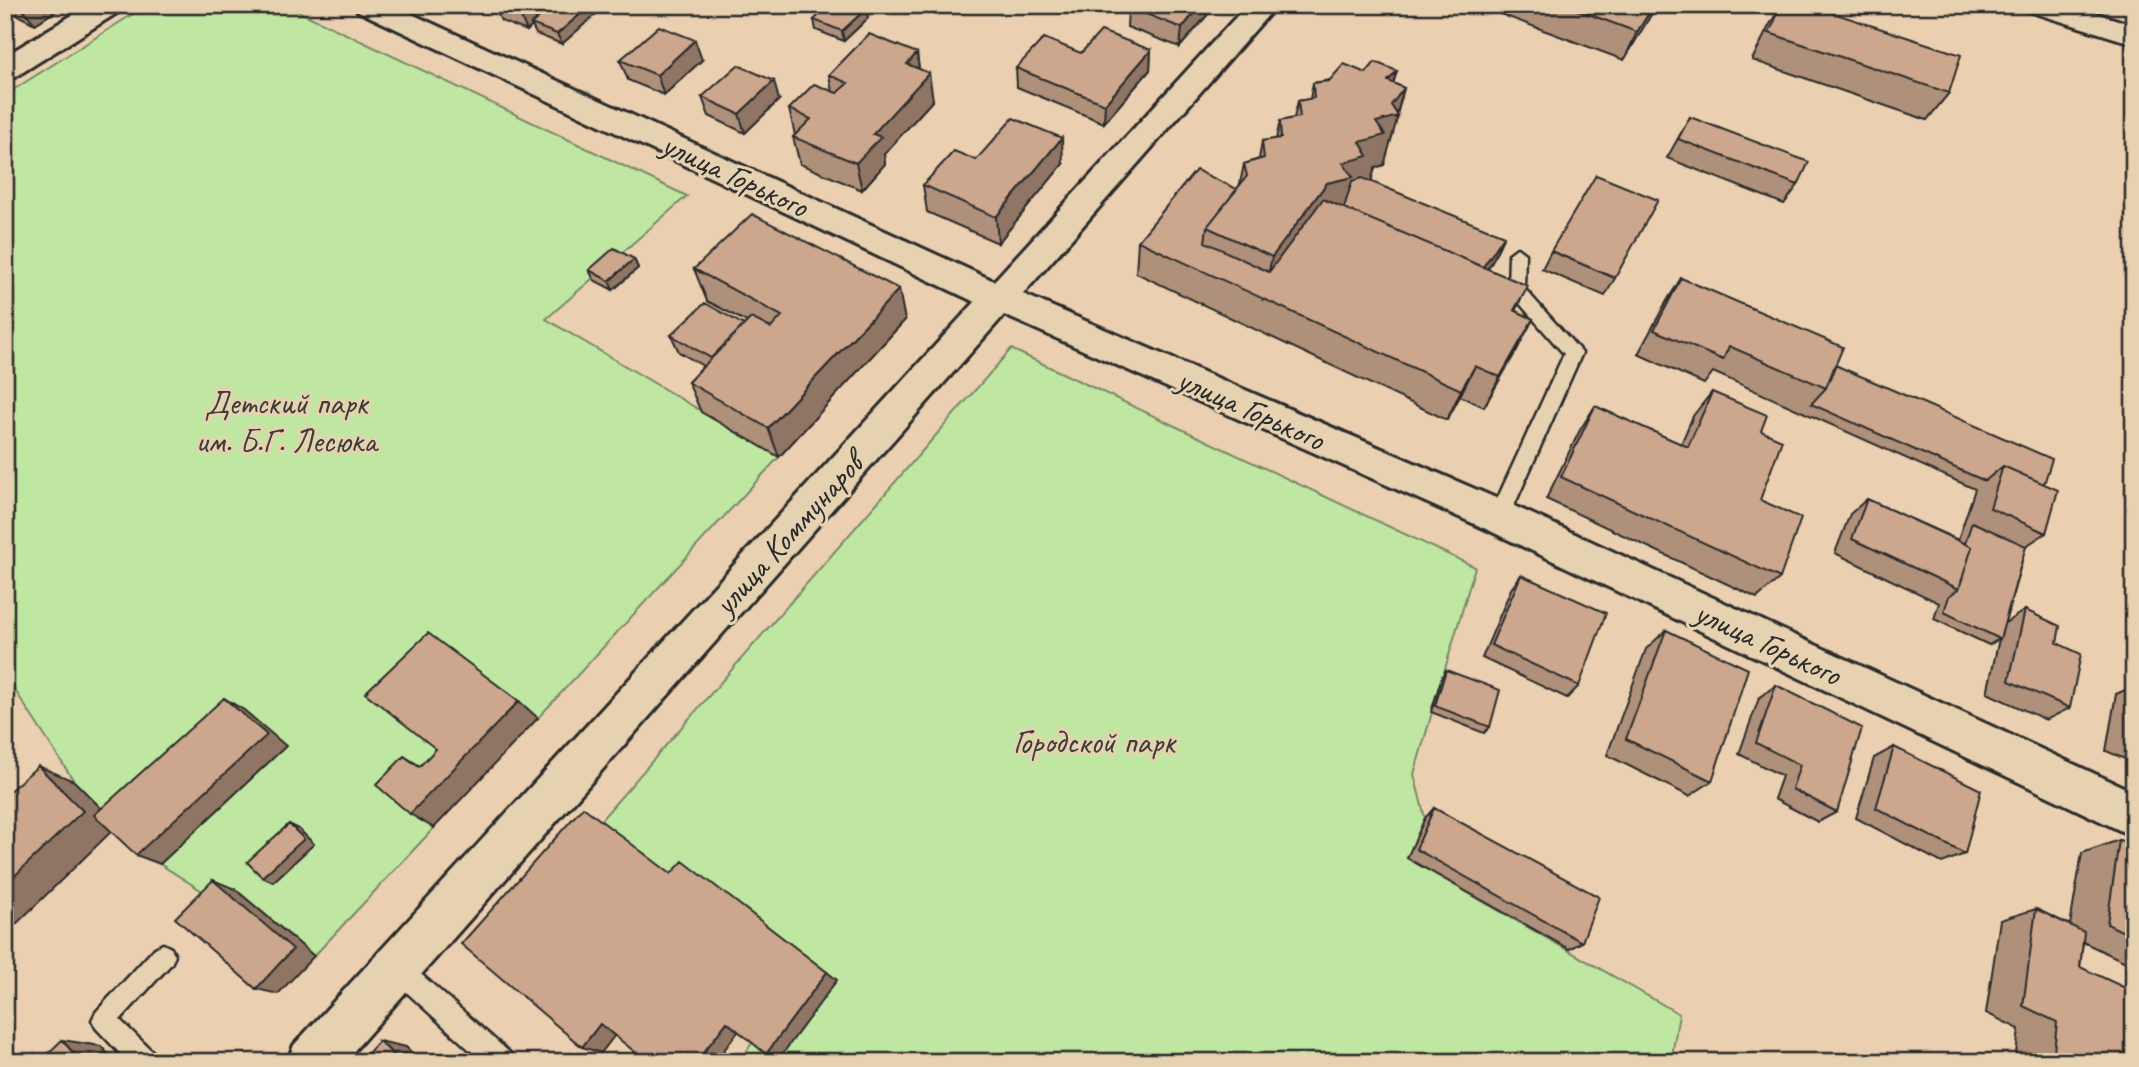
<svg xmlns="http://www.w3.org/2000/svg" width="2139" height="1067" font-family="Caveat,sans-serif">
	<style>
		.green { fill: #c0e7a2; stroke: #768966; stroke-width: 2 }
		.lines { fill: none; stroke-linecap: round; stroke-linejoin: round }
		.lane-casing { stroke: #2b2b2b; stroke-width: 5 }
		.street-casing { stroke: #2b2b2b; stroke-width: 6 }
		.secondary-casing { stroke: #2b2b2b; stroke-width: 6 }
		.lane { fill: #e6d2b1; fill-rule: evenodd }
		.street { fill: #e6d2b1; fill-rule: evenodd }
		.secondary { fill: #e6d2b1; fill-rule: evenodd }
		.wall { fill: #af907a; stroke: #2b2b2b; stroke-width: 2 }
		.shaded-wall { fill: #8f7563; stroke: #2b2b2b; stroke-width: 2 }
		.building { fill: #cca78e; stroke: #2b2b2b; stroke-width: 2 }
		.labels { text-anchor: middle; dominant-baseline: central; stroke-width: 6; stroke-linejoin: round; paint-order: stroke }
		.street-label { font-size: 33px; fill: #2b2b2b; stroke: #e6d2b1 }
		.park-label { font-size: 33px; fill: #3a3e37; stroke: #e6d2b1 }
	</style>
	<rect width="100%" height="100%" fill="#ead0b0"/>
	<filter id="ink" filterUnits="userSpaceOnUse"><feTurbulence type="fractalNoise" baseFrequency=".0143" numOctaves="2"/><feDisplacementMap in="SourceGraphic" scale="14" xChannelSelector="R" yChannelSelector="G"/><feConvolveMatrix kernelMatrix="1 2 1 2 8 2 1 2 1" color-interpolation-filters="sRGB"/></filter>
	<g filter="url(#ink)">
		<path class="green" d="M147,5H285L687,196L546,319L779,457L538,718L449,652L458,765L401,800L434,828L314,956L235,889L221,903L160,864L286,746L118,825L74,781L5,675V95Z
			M1011,349L1475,567L1414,774L1425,818L1407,858L1679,1014L1671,1062H740L753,1041L600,821Z"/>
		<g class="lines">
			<g class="lane-casing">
				<path id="lane" d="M1517,248L1525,254L1524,288L1582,353L1509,517L1506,523H1492L1489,517L1564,354L1508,290L1509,254Z
					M163,944L171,948L175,956L171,964L120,1020L154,1053L157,1062H128L96,1028L92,1020L96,1012L155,948Z
					M397,956L405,960L510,1053L513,1062H483L389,976L385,968L389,960Z"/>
			</g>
			<g class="street-casing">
				<path id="street" d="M89,5H124L120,11L15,77L5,80V56Z
					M354,5H392L994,281L1247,5H1277L1023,294L1512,505L2134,792V837L1486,529L1004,315L344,1062H287L294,1045L975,302L358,11Z"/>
			</g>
			<g class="secondary-casing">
				<path id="secondary" d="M2024,5H2069L2134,25V44L2028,11Z"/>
			</g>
			<use href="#lane" class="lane"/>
			<use href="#street" class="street"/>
			<use href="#secondary" class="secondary"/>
		</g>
		<path class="wall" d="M6,5H65L35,24L11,12Z
			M493,5H594L597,13L562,44L536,34L532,26L527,31L501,21Z
			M1120,5H1210L1209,13L1180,47L1127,27L1128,9L1120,6Z
			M1476,5H1656L1624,60Z
			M1781,5H1809L1949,93L1927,120L1752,60L1769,26Z
			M868,18L844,41L816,30L814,20Z
			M1151,50L1150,70L1104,123L1017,87L1016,68Z
			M917,53L919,69L933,100L884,154L885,164L862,190L800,164L793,137L795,135L789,109L832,91L829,75Z
			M620,60H702L664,95L628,80Z
			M1397,71L1393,83L1404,88L1384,165L1375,168L1371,181L1492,262L1487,269L1528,286L1515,311L1533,319L1484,407L1460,396L1447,420L1136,273L1138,241L1237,189L1240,184L1244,164L1259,159L1262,141L1276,139L1280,121L1294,118L1298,101L1310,99L1313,83L1366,73Z
			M702,97L779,100L745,133L709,116Z
			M1690,117L1798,185L1784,204L1667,158Z
			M976,160L1063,164L998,243L927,212L923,185Z
			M1551,251L1615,278L1605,296L1542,269Z
			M634,259L638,268L613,290L594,280L589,270Z
			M694,269L905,320L779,457L701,412L688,382L703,366L679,352L671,335L744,325L747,322L707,301Z
			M1681,278L2044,484L2046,533L2026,546L2005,623L2025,610L2057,643L2070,708L2046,720L1987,693L1999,639L1989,645L1934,619L1939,603L1835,553L1850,514L1867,499L1958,540L1975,489L1713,372L1704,384L1638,354L1665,304Z
			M1712,392L1761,431L1760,500L1780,578L1757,598L1546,499L1580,430L1595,406L1681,444L1693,416Z
			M1521,575L1579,686L1567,698L1482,658L1511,589Z
			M1666,630L1712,781L1689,796L1607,755L1646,649Z
			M1446,670L1490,727L1484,733L1431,712L1442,676Z
			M1776,685L1837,812L1818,822L1774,799L1782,776L1739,754L1759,698Z
			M2134,686V763L2106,751L2116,694Z
			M1894,747L1965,854L1942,863L1856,818L1874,758Z
			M1434,808L1582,942L1569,949L1407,858L1425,818Z
			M2119,840L2134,846V966L2083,942L2080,967L2134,1062H2015L2019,1029L1986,1013L2000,920L2036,909L2070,925L2082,853Z"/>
		<path class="shaded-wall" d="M19,5H65L35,24Z
			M525,5H556L531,24L532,26L527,31L518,11Z
			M591,5H594L597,13L562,44L557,34Z
			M1201,5H1210L1209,13L1180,47L1182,28Z
			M1654,5H1656L1651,15L1624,60L1637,32Z
			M867,8L868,18L844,41L842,31Z
			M695,40L702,60L664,95L657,75Z
			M1151,50L1150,70L1104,123L1105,104Z
			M917,53L920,80L907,64Z
			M1397,71L1382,121L1391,105L1404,88L1396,117L1398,116L1384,165L1375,168L1370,184L1355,204L1263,299L1272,257L1327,183L1360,142L1388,81Z
			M929,73L933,100L884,154L885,164L862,190L856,163L873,134Z
			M774,81L779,100L745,133L739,114Z
			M1062,138L1063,164L998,243L996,217Z
			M1504,236L1492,262L1468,299L1479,273Z
			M634,259L638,268L613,290L609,281Z
			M899,289L905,320L779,457L768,428Z
			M1533,319L1517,350L1484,407L1500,377Z
			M1475,366L1460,396L1447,420L1461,390Z
			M224,698L244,710L286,746L160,864L136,855Z
			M519,701L538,718L434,828L410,814L419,767L404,756L428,771Z
			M38,766L74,781L118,825L5,935V885Z
			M289,824L299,829L314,844L273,882L262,877Z
			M213,880L235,889L314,956L278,994L256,989Z
			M827,972L837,980L778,1060L766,1054Z
			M727,1022L740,1029L715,1062H696Z
			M600,1024L618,1031L601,1053L582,1047Z
			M62,1040L101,1046L115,1062H81Z
			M379,1041L406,1047L422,1062H401Z
			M5,1049L16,1062H5Z"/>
		<path class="building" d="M503,5H525L518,11Z
			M554,5H591L557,34L531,24Z
			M829,5H860L867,8L842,31L814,20Z
			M1129,5H1201L1182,28L1128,7Z
			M1564,5H1654L1637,32Z
			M1782,5H1809L1961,55L1949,93L1769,33Z
			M659,26L695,40L657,75L620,60Z
			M1101,31L1151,50L1105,104L1016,68L1044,38L1081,53Z
			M869,34L917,53L907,64L929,73L873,134L881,137L856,163L793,137L811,119L789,109L814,84L837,93L848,83L829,75Z
			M1375,62L1397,71L1388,81L1404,88L1391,105L1398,116L1376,122L1385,135L1360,142L1368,156L1343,163L1353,177L1327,183L1272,257L1207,227L1247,176L1244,164L1264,158L1262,141L1281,138L1280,121L1300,117L1298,101L1314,98L1313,83L1329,81L1344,64L1366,73Z
			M738,65L774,81L739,114L702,97Z
			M1690,117L1809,162L1798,185L1678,139Z
			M1013,118L1062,138L996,217L923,185L954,151L976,160Z
			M1196,170L1237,189L1207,227L1205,242L1269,272L1323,199L1528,286L1514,310L1533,319L1500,377L1475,366L1461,390L1138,241Z
			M1596,175L1658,200L1615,278L1551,251Z
			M1362,178L1504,236L1483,267L1344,208L1352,181Z
			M752,214L899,289L768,428L688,382L751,318L771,328L782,316L694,269Z
			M614,248L634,259L609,281L589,270Z
			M1681,278L1843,347L1826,388L1729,346L1723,360L1654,330Z
			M705,303L744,325L711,358L671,335Z
			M1835,365L2052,459L2044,484L2003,466L1985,481L1811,404L1826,388Z
			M1712,392L1767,415L1761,431L1782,440L1760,500L1801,518L1780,578L1561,477L1595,406L1688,447Z
			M2003,466L2058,490L2046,533L1990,508Z
			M1867,499L1972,547L1959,589L1852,539Z
			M1972,522L2026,546L2000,639L1944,612L1949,596L1959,589L1972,547L1965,544Z
			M1521,575L1606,613L1579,686L1491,645Z
			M2025,610L2060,626L2057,643L2081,654L2070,708L2009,681Z
			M1666,630L1748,669L1712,781L1626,739Z
			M428,633L519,701L410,814L376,785L404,756L419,767L436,749L365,693Z
			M1446,670L1500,690L1490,727L1435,706Z
			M1776,685L1862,728L1837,812L1792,789L1800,765L1756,743Z
			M224,698L267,735L136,855L94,815Z
			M1894,747L1981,790L1965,854L1876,808Z
			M38,766L83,811L5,885V795Z
			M583,807L671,874L683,861L827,972L766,1054L727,1022L696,1062H628L635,1052L600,1024L582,1047L461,944Z
			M1434,808L1599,897L1582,942L1416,849Z
			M289,824L304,839L262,877L247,862Z
			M2119,840L2134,846V937L2107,924Z
			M213,880L293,949L256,989L175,918Z
			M2036,909L2084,932L2080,967L2134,992V1062H2108L2100,1058V1062H2053L2057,1022L2023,1006Z
			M62,1040L81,1062H39Z
			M379,1041L401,1062H360Z"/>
	</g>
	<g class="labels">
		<g class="street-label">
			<text transform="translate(735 175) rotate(25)">улица Горького</text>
			<text transform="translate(1251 409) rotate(24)">улица Горького</text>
			<text transform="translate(788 534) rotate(-48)">улица Коммунаров</text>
			<text transform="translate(1768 643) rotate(25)">улица Горького</text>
		</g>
		<g class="park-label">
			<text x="286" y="403">Детский парк<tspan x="286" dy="38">им. Б.Г. Лесюка</tspan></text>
			<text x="1094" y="742">Городской парк</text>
		</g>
	</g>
	<rect width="2139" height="1067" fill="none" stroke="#e6d2b1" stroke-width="28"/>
	<rect x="14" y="14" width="2111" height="1039" fill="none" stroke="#2b2b2b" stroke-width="2.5" filter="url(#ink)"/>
</svg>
